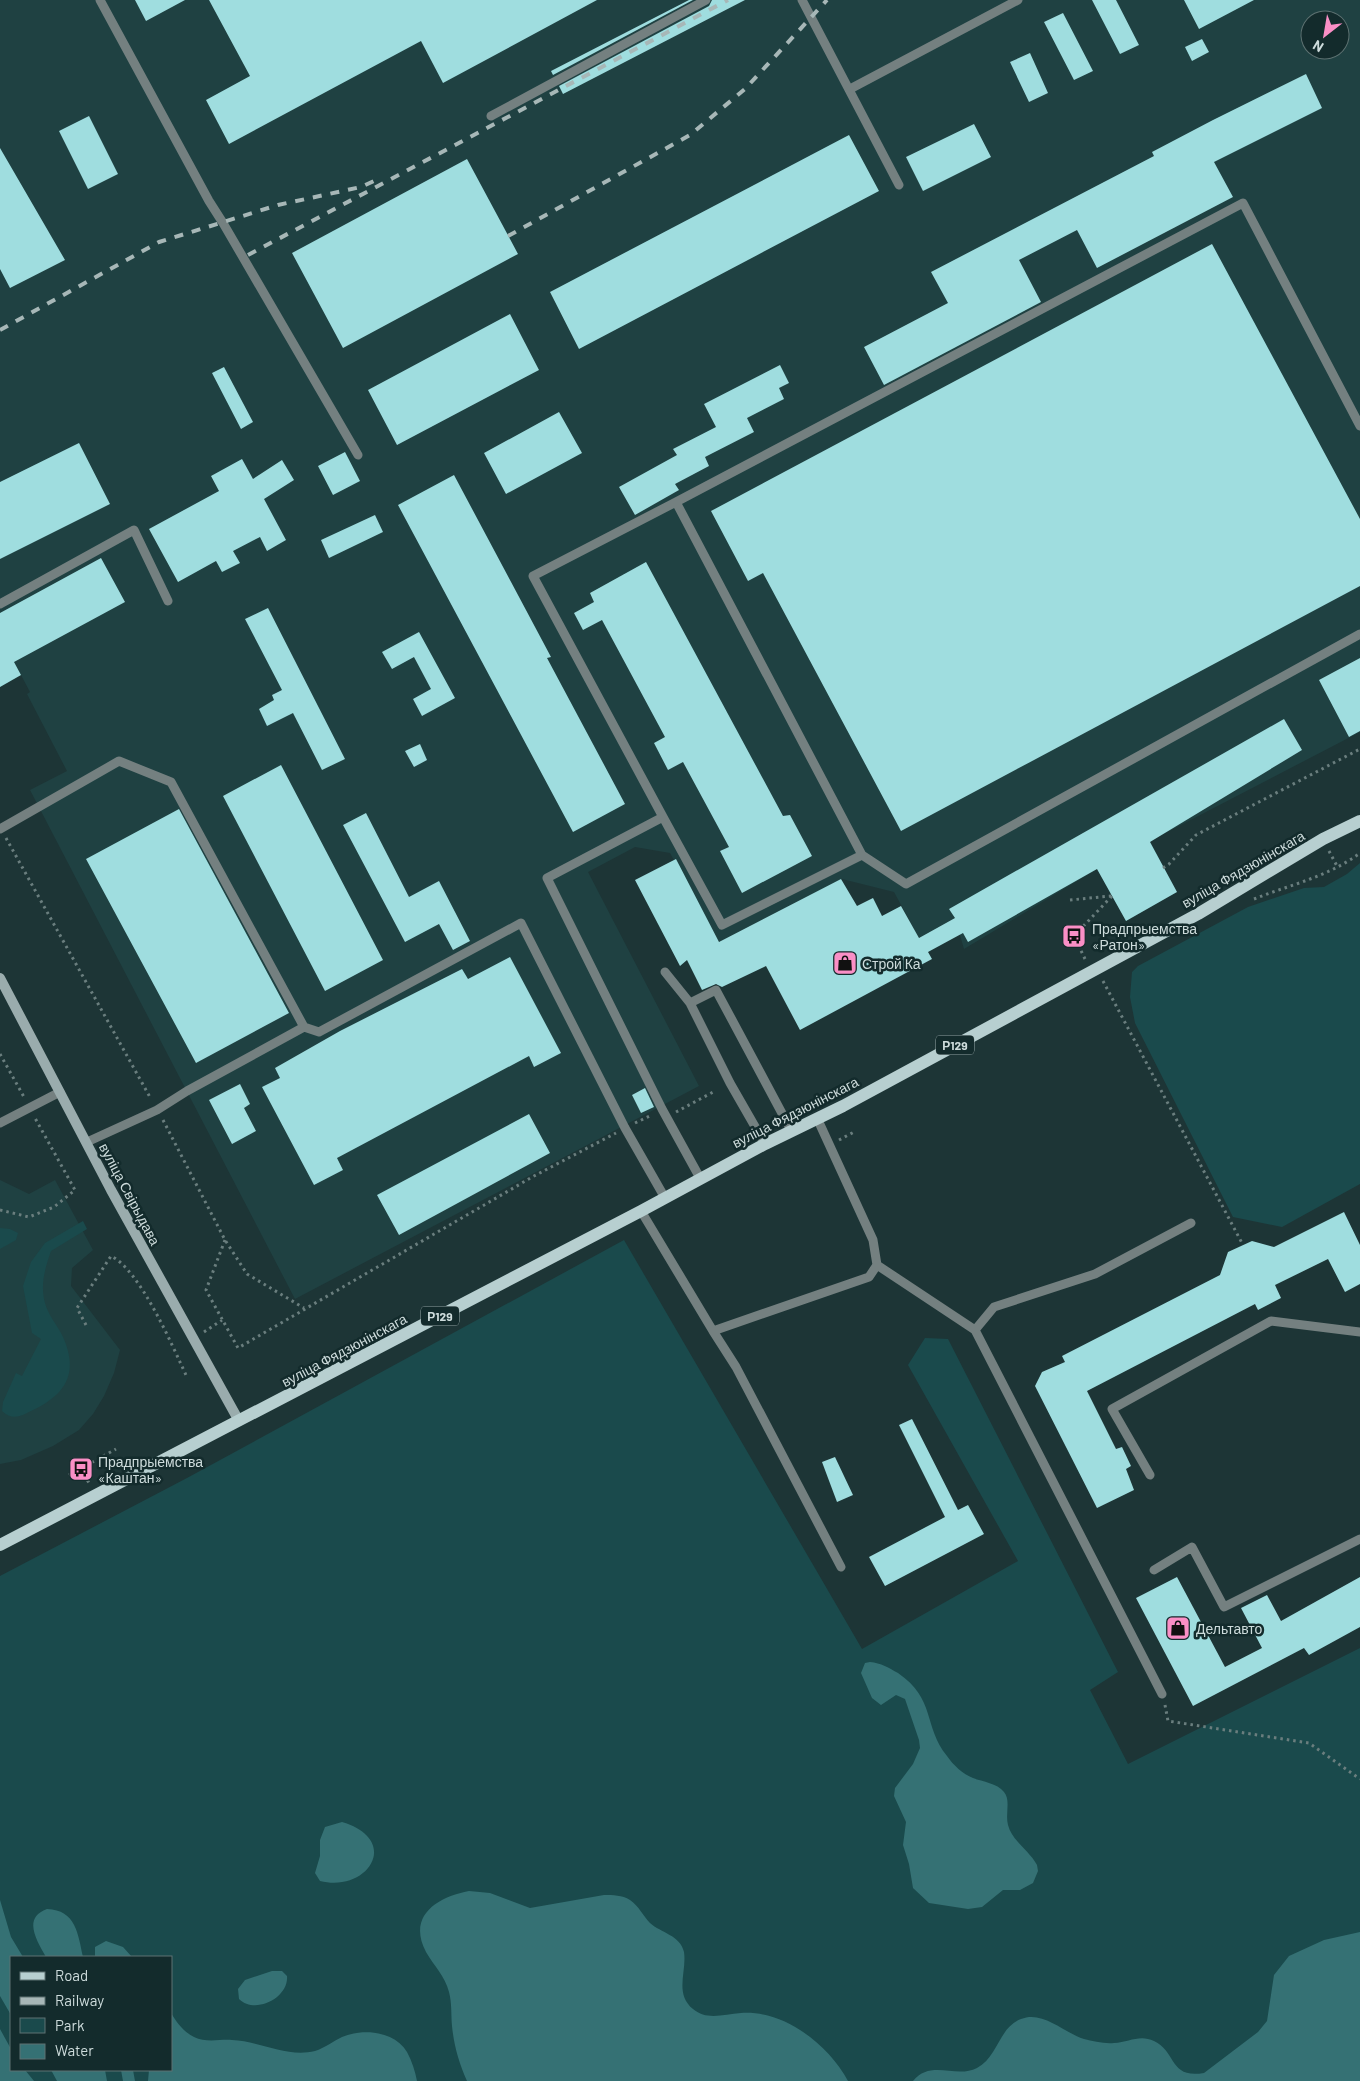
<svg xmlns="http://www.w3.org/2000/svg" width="1360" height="2081" font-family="Barlow,sans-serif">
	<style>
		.built { fill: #1f4142; fill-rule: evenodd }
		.green { fill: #1a4a4c; fill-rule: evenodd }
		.water { fill: #357174 }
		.building { fill: #9fdddf }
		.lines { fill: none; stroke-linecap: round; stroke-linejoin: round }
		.path { stroke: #6a7e7e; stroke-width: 3; stroke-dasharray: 2.5 4; stroke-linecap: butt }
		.lane { stroke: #748080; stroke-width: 9 }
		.secondary { stroke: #9aacad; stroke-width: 10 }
		.primary { stroke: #b7cfd0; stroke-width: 12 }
		.rail { stroke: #a7b7b7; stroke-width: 4; stroke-dasharray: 9 9; stroke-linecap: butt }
		.labels { text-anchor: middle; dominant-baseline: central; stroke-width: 5; stroke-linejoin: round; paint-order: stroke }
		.shield { fill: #132b2c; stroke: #96a7a7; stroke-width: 1 }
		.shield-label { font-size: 12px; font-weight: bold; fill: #cedcdc }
		.street-label { font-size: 14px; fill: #cedcdc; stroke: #132b2c }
		.poi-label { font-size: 14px; fill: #cedcdc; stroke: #132b2c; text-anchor: start }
	</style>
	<rect width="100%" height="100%" fill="#1d3536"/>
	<path class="built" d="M0,0H1360V732L1150,841L1177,892L1126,921L1097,869L964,949L955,918L919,938L894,892L842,879L719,942L670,853L635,847L588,872L699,1086L295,1299L30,790L67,771L27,694L30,692L21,675L0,687ZM1310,20H1340V50H1310Z
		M0,1180L29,1194L55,1180L93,1250L72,1268L71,1286L120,1350L114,1373L104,1396L93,1414L79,1430L53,1446L21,1460L0,1464Z"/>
	<path class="green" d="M1360,863V1184L1282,1227L1233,1217L1135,1023L1130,997L1132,972L1138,966L1248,907L1304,888L1324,887L1347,874Z
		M83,1221L87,1229L51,1251C45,1268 40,1285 45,1303C48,1315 58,1326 63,1337C79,1373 66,1394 33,1410C21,1416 13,1421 2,1411L3,1402L16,1373L22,1376L41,1339L32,1333L23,1286L31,1262L45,1243Z
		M0,1228L10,1229L18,1233L16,1240L0,1249Z
		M624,1240L862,1649L1018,1561L908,1365L925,1338L948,1339L1118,1672L1090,1690L1128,1764L1360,1648V2081H0V1576L187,1478ZM11,1957H171V2070H11Z"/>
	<path class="water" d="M870,1662C881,1663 889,1668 898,1673C936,1699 923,1726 947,1756C953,1765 963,1774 973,1778C983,1782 997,1783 1004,1792C1011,1800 1005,1814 1008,1825C1012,1841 1029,1850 1037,1865L1038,1871L1033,1883L1020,1890H1003L982,1907L968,1909L929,1903L913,1888L909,1864L903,1845L906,1822L894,1796L895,1788L913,1764L920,1748L919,1740L905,1699L896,1695L881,1705L872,1698L861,1673L865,1663Z
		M342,1822C402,1840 368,1893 320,1881L315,1873L320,1856V1840L325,1827Z
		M469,1891L490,1893L530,1908L604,1895C613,1895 622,1895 630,1900C639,1906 643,1916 650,1923C661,1933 680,1935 684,1952C687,1972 674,1993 693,2009C707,2021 724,2014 741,2013C784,2010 828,2044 848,2081H467C459,2063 454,2046 452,2026C451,2015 452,2003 449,1992C445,1976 434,1966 426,1952C407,1916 437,1897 469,1891Z
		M0,1900L11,1937L23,1957H11V2015L0,1996Z
		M47,1909C76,1910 78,1934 83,1957H46C37,1941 22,1918 47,1909Z
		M1360,1932V2081H913C931,2059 956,2079 977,2068C998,2057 999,2027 1021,2019C1043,2010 1064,2033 1084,2039C1093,2041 1104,2044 1114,2043C1129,2042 1140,2034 1154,2041C1177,2052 1169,2079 1204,2073L1258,2032L1267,2021L1274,1975L1289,1956L1324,1940Z
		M106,1941L123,1947L132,1957H95V1947Z
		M272,1971H282L287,1976C289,1998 255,2015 239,1999L238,1989L245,1980Z
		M171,2013C177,2023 184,2032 194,2037C206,2043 220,2039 232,2040C260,2041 287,2058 315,2051C325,2048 333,2041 342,2037C363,2028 395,2031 407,2052C412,2061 415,2071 417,2081H148L149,2070H171Z
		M0,2029L11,2049V2070H25L34,2081H0Z
		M51,2070H105L107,2081H57Z
		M121,2070H133L135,2081H123Z"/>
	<path class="building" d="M135,0H185L146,21Z
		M209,0H597L443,83L421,41L229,144L206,100L250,76Z
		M689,0H693L553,75L551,71Z
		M712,0H745L563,94L559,86L709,6Z
		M1092,0H1116L1139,45L1120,54Z
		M1184,0H1254L1199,29Z
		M1063,13L1093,71L1074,80L1044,22Z
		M1202,39L1209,52L1192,61L1185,47Z
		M1030,53L1048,93L1029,102L1010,62Z
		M1306,74L1322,108L1214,162L1233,197L1097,268L1077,230L1019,260L1041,302L884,385L864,347L948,303L931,272L1154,156L1152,152L1213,120Z
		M89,116L118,174L88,189L59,131Z
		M974,124L991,157L923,191L906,157Z
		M849,135L879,191L579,349L550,292Z
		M0,148L65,260L10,288L0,269Z
		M467,159L518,254L343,348L292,253Z
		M1212,244L1360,519V586L901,831L763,573L748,581L711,511Z
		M510,314L539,370L397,445L368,390Z
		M780,365L789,383L779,388L784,399L747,418L754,432L705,457L709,466L675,484L679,490L635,515L619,487L677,455L673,449L716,427L704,404Z
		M224,367L253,422L241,429L212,373Z
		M559,412L582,453L506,494L484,453Z
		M79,443L110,504L0,559V482Z
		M345,452L360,481L333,495L318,466Z
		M242,459L253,479L282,460L294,480L264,499L286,540L267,551L260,537L233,551L240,563L222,572L216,561L178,582L149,529L219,491L211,476Z
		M454,475L551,657L547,658L625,804L573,832L398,505Z
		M375,515L383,532L329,558L321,540Z
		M101,558L125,602L14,662L21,675L0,687V613Z
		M646,562L783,816L790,815L812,856L742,893L720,851L729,847L683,762L668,770L654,743L665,737L602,620L583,630L574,613L594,602L590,593Z
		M268,608L345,759L322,770L293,713L267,726L259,709L274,700L272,695L282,690L245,619Z
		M419,632L455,698L422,716L413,699L431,689L414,657L392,669L382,652Z
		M1360,658V731L1349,737L1319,680Z
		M1284,719L1302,750L1150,842L1177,892L1126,921L1097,869L968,942L963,933L928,952L932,959L800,1030L766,966L722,987L716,984L702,990L687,960L680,966L635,880L676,859L719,942L841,879L857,906L873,898L882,916L901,906L919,938L955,918L949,909Z
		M420,744L427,760L414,767L405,751Z
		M281,765L383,960L325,991L223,796Z
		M179,809L289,1013L196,1063L86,859Z
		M366,813L409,897L439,881L470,941L453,950L439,924L405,942L343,825Z
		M510,957L561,1053L534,1067L529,1056L337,1158L343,1170L314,1185L262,1087L280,1078L275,1068L340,1031L462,969L468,979Z
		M240,1084L250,1104L244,1108L256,1131L232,1144L209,1100Z
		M645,1088L654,1107L641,1113L632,1095Z
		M529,1114L550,1153L399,1235L377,1195Z
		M1344,1212L1360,1245V1284L1345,1292L1328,1259L1275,1285L1281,1298L1258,1310L1255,1304L1087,1391L1116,1449L1122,1447L1131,1466L1126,1469L1134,1490L1097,1508L1035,1386L1042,1372L1065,1362L1062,1356L1220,1275L1228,1252L1252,1241L1274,1247Z
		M912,1419L958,1510L968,1505L984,1534L885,1586L869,1557L945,1517L899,1425Z
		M835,1457L853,1495L837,1502L822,1462Z
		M1177,1577L1225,1667L1262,1648L1241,1608L1267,1595L1281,1621L1360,1577V1627L1309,1655L1304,1648L1193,1706L1136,1598Z"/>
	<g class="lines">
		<path class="path" d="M6,838L151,1099
			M1329,851L1337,866
			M1163,868L1169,864L1196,835L1360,749
			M1254,899C1289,885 1328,877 1360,853
			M1070,900L1111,896
			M1085,959L1074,936L1112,896
			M1103,981L1243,1245
			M0,1054L24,1097
			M676,1112L715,1091
			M163,1120L225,1240L247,1274L304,1308
			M635,1123L652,1115
			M839,1140L854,1132
			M0,1210L29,1217L54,1207L75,1190L35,1118
			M225,1240L206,1290L238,1348L534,1176L616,1133
			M86,1325L77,1308L111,1256C140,1270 172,1345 186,1375
			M204,1332L222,1320
			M81,1469L89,1483
			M69,1475L116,1449
			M1165,1705L1168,1721L1309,1743L1360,1779"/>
		<path class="lane" d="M100,0L209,201L223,223L358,455
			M802,0L899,185
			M850,89L1018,0
			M491,116L706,0
			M1360,426L1243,203L676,502L862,855L906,884L1360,634
			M0,604L134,530L168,601
			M663,817L533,576L676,502
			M0,829L119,761L171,782L304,1027
			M665,972L690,1003L716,990L791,1130
			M690,1003L730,1083L765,1144
			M0,1123L60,1092
			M87,1142L157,1110L187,1091L304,1027L319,1032L521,923L625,1128L665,1198
			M700,1178L662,1109L547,878L663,817L722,925L862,855
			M641,1211L713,1331L869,1277L877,1265L873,1240L817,1118
			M877,1265L975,1330L1162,1694
			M975,1330L994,1307L1095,1274L1191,1223
			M713,1331L736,1367L841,1567
			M1150,1475L1112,1409L1271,1321L1360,1332
			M1154,1570L1192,1547L1224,1607L1360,1539"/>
		<path class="secondary" d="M0,978L111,1190L239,1421"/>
		<path class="primary" d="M0,1545L641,1211L765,1144L843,1106L1198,914L1323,839L1360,821"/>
		<path class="rail" d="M508,236L690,135L745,89L827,0
			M248,255L728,0
			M0,330L159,242L278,205L361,187L376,180"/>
	</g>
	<defs>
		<g id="bus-square" transform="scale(1.25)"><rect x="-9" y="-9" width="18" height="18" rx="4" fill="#fa8fc6" stroke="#132b2c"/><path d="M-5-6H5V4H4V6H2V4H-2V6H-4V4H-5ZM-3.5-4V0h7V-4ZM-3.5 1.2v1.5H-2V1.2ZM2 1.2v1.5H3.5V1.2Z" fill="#111"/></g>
		<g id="shop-square" transform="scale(1.25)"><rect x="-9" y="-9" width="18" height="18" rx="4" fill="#fa8fc6" stroke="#132b2c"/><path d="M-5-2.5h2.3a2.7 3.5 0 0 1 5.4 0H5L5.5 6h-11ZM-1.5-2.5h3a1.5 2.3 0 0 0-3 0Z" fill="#111"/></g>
	</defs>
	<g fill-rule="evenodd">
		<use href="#bus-square" x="1074" y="936"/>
		<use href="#shop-square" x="845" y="963"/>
		<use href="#bus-square" x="81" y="1469"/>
		<use href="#shop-square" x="1178" y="1628"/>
	</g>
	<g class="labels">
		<g class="shield">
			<rect x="936" y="1035.5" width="38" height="19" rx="4"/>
			<rect x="421" y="1306.5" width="38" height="19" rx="4"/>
		</g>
		<g class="shield-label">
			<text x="955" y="1045">Р129</text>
			<text x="440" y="1316">Р129</text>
		</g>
		<g class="street-label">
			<text transform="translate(1243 869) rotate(-30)">вуліца Фядзюнінскага</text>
			<text transform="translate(795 1112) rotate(-27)">вуліца Фядзюнінскага</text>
			<text transform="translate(130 1194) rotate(62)">вуліца Свірыдава</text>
			<text transform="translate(344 1350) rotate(-28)">вуліца Фядзюнінскага</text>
		</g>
		<g class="poi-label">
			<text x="1092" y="928">Прадпрыемства<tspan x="1092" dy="16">«Ратон»</tspan></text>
			<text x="862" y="963">Строй Ка</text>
			<text x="98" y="1461">Прадпрыемства<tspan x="98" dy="16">«Каштан»</tspan></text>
			<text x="1196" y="1628">Дельтавто</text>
		</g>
	</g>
	<rect x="10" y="1956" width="162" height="115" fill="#132b2c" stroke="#5e7272"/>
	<rect x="20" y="1972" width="25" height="8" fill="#b7cfd0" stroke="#5e7272"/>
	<text x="55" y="1981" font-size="15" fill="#cedcdc">Road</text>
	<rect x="20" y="1997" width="25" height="8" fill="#a7b7b7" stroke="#5e7272"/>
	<text x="55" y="2006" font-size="15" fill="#cedcdc">Railway</text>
	<rect x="20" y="2018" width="25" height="15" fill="#1a4a4c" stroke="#5e7272"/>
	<text x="55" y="2031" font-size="15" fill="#cedcdc">Park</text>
	<rect x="20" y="2044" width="25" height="15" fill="#357174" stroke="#5e7272"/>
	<text x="55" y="2056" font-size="15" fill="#cedcdc">Water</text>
	<g transform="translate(1325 35) rotate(211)"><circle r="24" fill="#132b2c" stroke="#5e7272"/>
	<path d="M0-4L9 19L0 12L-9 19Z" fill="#fa8fc6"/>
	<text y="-8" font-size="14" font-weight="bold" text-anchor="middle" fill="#cedcdc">N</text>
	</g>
</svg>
